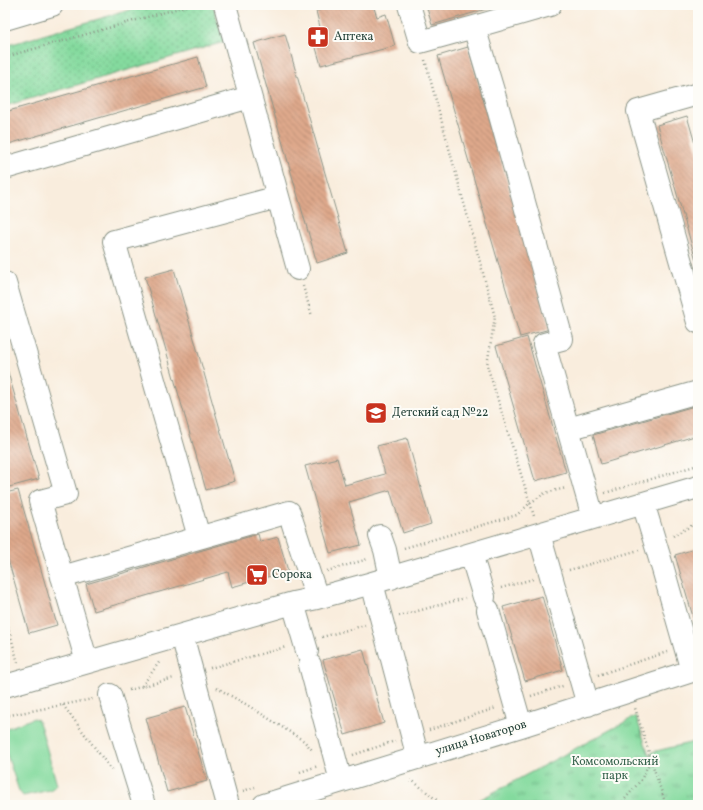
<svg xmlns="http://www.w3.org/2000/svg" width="703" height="810" font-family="Vollkorn,serif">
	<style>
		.grass { fill: url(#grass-dots); stroke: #528c69 }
		.park { fill: url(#park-tufts); stroke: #528c69 }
		.pitch { fill: #84da9e; stroke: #528c69 }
		.building { fill: url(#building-back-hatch) }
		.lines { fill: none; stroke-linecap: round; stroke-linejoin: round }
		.minor-casing { stroke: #8c9588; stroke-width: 24 }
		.path { stroke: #8c9588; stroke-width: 2.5; stroke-dasharray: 1 3; stroke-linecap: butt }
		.minor { stroke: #fff; stroke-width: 22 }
		.labels { text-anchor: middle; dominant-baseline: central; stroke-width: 4; stroke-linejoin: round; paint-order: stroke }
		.poi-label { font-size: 12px; fill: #1f3d34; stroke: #fdfcf7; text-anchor: start }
		.street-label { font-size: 12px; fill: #1f3d34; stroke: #fdfcf7 }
		.park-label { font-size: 12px; fill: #38644e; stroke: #fdfcf7 }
	</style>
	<defs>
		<pattern id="grass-dots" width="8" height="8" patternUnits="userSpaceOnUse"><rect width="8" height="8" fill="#84da9e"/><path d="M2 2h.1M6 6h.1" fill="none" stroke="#6bb282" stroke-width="1.8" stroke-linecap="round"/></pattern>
		<pattern id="park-tufts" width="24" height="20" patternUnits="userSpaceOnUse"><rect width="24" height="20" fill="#84da9e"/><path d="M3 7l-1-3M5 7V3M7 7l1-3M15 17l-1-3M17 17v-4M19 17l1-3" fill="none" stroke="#6bb282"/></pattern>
		<pattern id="building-back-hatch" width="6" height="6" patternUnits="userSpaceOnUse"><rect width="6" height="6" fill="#dea88b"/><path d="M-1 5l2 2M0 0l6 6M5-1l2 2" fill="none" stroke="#b38a72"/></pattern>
	</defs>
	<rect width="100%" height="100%" fill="#fdfcf7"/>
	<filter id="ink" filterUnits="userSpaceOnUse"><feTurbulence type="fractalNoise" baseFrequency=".025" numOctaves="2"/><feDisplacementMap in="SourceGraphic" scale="8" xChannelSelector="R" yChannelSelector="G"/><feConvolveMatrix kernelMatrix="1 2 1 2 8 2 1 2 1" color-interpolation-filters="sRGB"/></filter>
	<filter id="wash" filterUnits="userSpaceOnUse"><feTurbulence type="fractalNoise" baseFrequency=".012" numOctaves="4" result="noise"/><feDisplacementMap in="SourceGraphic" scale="16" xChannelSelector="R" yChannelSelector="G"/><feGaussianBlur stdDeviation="0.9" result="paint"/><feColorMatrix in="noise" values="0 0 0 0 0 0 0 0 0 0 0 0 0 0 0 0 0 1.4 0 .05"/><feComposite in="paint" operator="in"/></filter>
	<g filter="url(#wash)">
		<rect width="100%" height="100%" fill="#f9eddd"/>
		<path class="grass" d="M147,5H213L224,42L5,106V46Z"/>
		<path class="park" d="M636,716L648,752L651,758L652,752L698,741V805H470Z"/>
		<path class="pitch" d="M34,718L38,720L41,728L57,785L50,790L23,796L19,791L5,749V729Z"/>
		<g id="blocks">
			<path class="building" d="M339,5H373L377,17L386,14L395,46L321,65L312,34L321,31L316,11Z
				M426,5H500L432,25Z
				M285,34L348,253L317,263L254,43Z
				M468,47L550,329L520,337L438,56Z
				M198,57L206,87L5,145V112Z
				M687,116L698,154V267L657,125Z
				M174,269L235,481L206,490L145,277Z
				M527,337L566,472L535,481L496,346Z
				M5,362L39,479L9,487L5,473Z
				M698,405V435L601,464L593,435Z
				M407,438L431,524L403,533L390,490L349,502L361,545L330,553L305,466L337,458L345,485L385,474L377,446Z
				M18,490L57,625L29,633L5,549V493Z
				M258,534L260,542L278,537L288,571L232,587L228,572L94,611L86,584Z
				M698,548V627H696L675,555Z
				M542,596L563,670L525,681L503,607Z
				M363,649L384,723L345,735L323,660Z
				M185,707L207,781L167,792L146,718Z"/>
		</g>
	</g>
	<g filter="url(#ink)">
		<use href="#blocks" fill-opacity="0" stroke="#8c9588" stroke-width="1"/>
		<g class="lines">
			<g class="minor-casing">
				<path id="minor" d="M225,5L298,269
					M409,5L420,42L474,27L496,101L562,339L544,344L593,517
					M5,19L52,5
					M474,27L550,5
					M698,94L638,111L698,322
					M5,168L250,97
					M5,283L66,494L40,501L87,662
					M568,429L698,392
					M643,503L663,569L692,671
					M539,534L588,705
					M380,536L385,550L391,578
					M199,537L114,241L278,197
					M471,554L484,597
					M62,577L289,512L317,598L372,583L418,758
					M372,583L698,487
					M293,603L307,651
					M488,610L521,726
					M182,635L228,805
					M310,665L341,781
					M5,686L293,603L317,598
					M110,695L144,805
					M264,805L521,726L698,669"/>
			</g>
			<path class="path" d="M5,57L190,5
				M425,60L495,317L487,365L534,516
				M303,286L312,316
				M605,493L698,465
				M673,536L698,522
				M404,548L517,515L530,503L545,493L566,488
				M569,570L639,550
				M327,571L368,559
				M501,588L533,579
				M5,615L18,663
				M399,616L465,598
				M322,637L365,625
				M210,668L286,647
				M598,675L667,652
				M142,686L160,661
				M217,688L249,706L304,741L313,751
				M129,690L174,678
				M531,696L563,686
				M63,705L113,772
				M5,716L93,699
				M429,730L496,708
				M353,755L395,741
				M651,760L666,805
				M300,772L318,766
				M410,781H413L443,805
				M243,791L255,787
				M200,805L207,803
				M620,805L641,780L651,759L635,708"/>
			<use href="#minor" class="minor"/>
		</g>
	</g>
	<defs>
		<g id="pharmacy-square" transform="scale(1.15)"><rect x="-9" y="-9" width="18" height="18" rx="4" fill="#c8321e" stroke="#fdfcf7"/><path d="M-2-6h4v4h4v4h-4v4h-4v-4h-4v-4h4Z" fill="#fff"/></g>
		<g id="school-square" transform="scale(1.15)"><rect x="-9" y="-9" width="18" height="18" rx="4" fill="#c8321e" stroke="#fdfcf7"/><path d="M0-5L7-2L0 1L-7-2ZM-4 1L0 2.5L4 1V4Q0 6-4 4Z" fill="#fff"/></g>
		<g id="supermarket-square" transform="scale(1.15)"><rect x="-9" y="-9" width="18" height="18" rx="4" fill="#c8321e" stroke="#fdfcf7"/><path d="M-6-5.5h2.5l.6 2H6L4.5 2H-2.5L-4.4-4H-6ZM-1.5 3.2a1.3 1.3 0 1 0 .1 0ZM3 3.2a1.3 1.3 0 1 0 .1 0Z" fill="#fff"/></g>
	</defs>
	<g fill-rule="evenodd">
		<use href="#pharmacy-square" x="318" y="37"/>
		<use href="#school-square" x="376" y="413"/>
		<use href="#supermarket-square" x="257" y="575"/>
	</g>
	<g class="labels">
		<g class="poi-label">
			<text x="334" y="37">Аптека</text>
			<text x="392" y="413">Детский сад №22</text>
			<text x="272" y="575">Сорока</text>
		</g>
		<g class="street-label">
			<text transform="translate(481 738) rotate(-17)">улица Новаторов</text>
		</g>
		<g class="park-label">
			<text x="615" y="762">Комсомольский<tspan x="615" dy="14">парк</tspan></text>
		</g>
	</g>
	<rect width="703" height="810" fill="none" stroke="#fdfcf7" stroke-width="20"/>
</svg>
